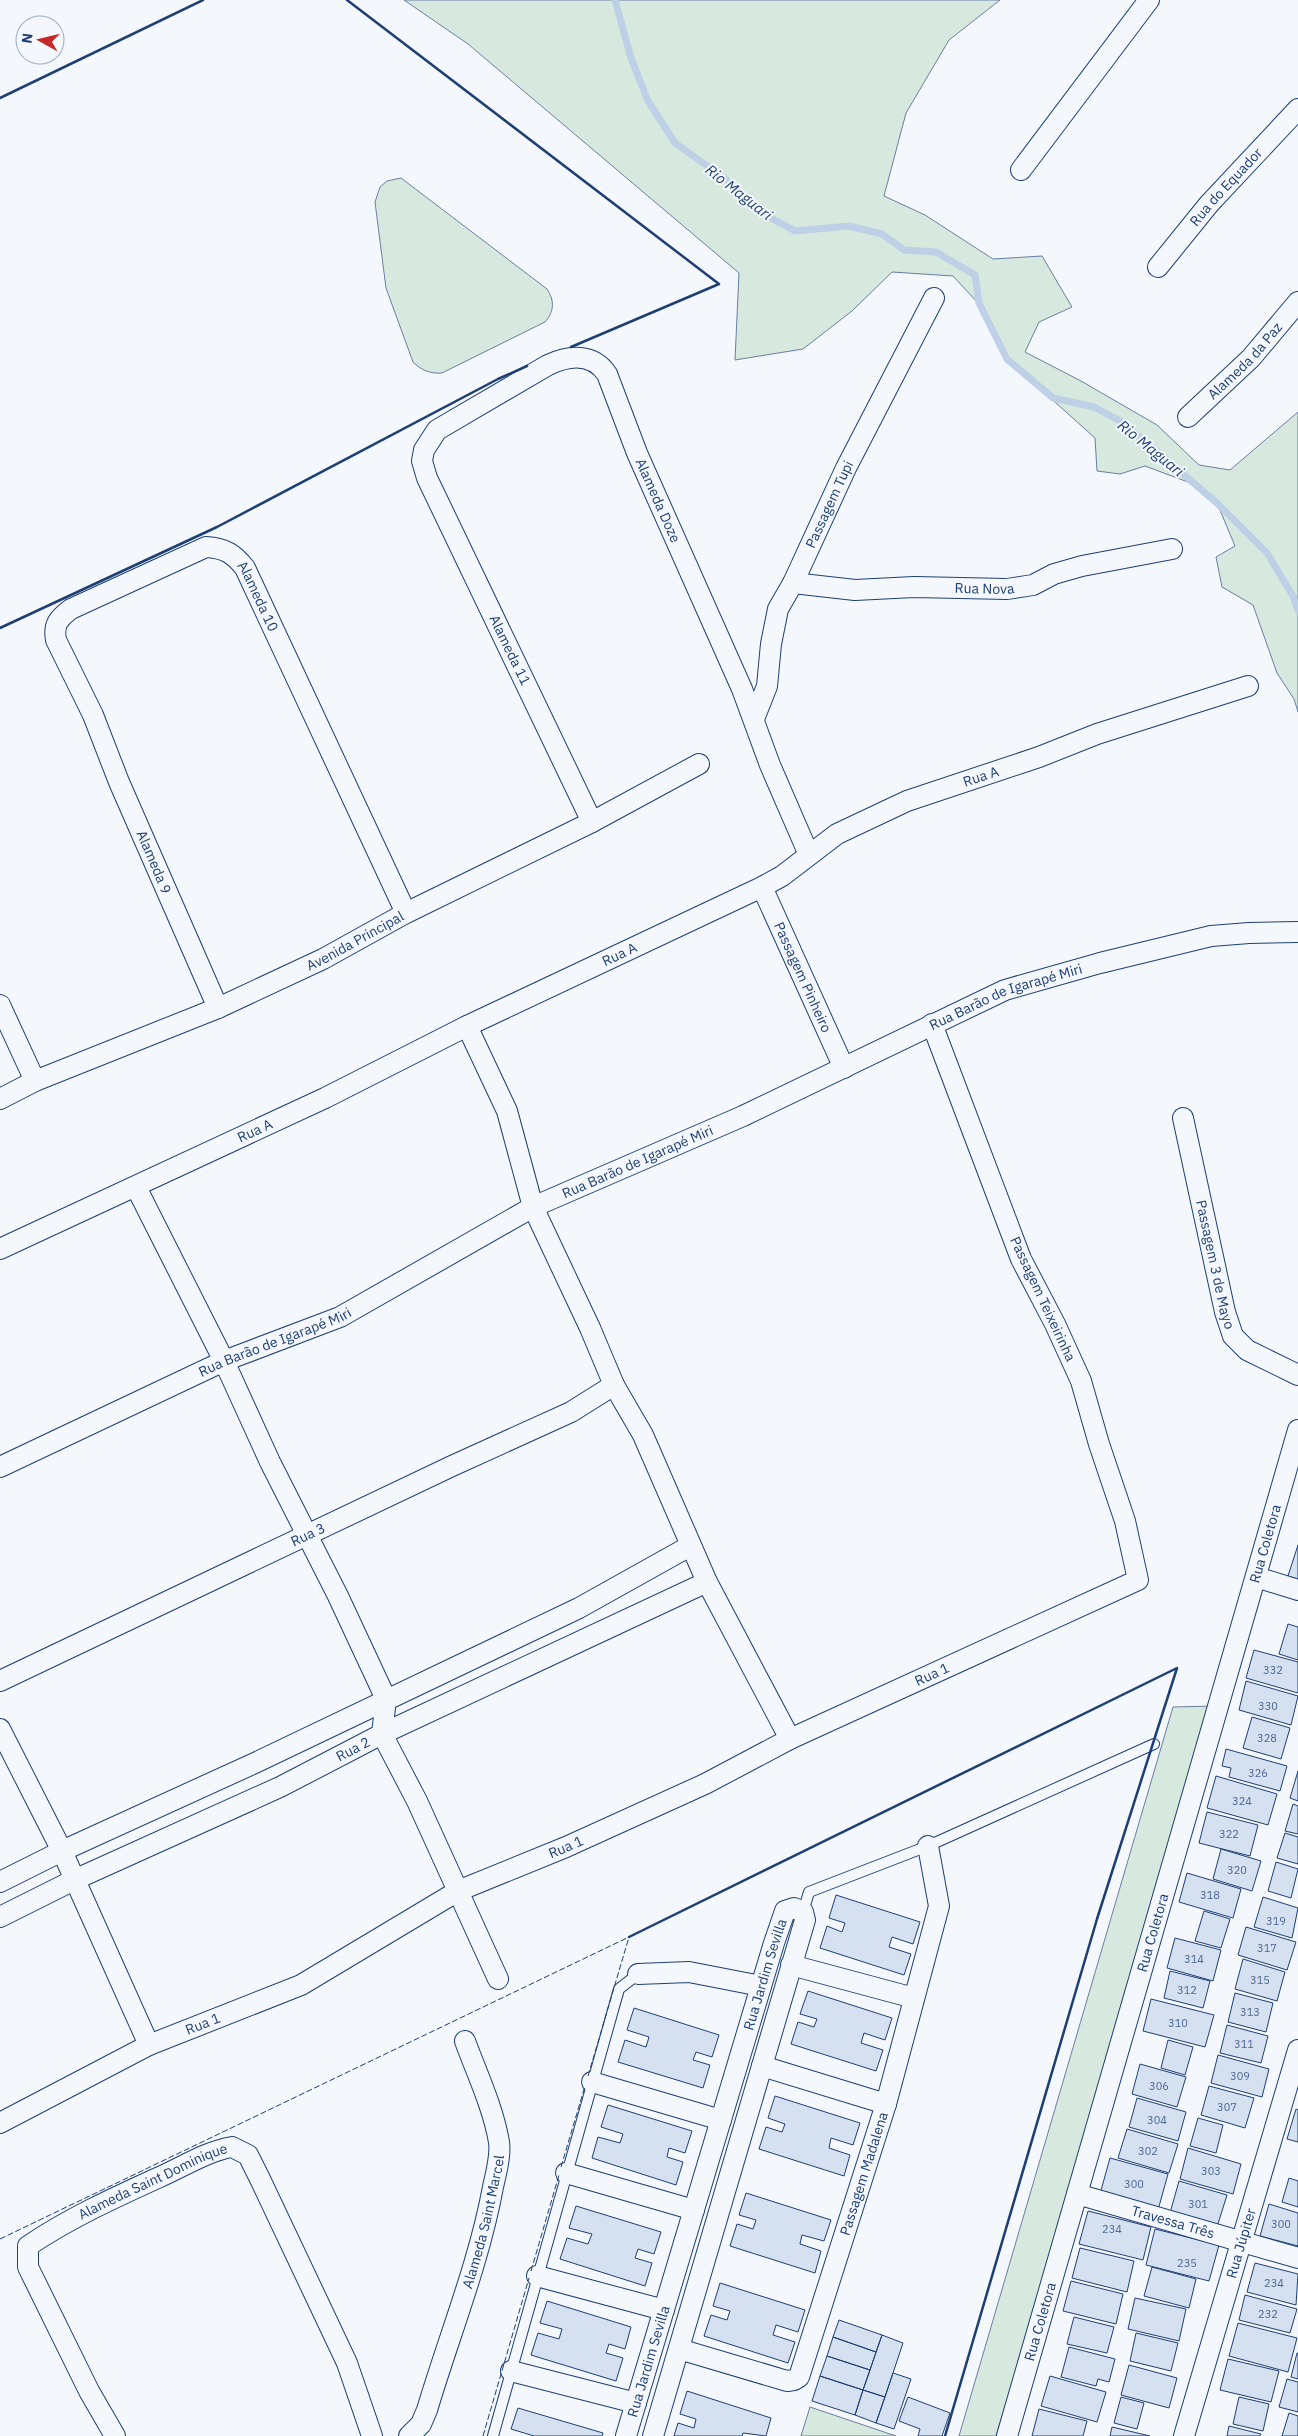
<svg xmlns="http://www.w3.org/2000/svg" width="1298" height="2436" font-family="'IBM Plex Sans',sans-serif">
	<style>
		.green { fill: #d7e8df; stroke: #687fa3 }
		.lines { fill: none; stroke-linecap: round; stroke-linejoin: round }
		.stream { stroke: #bed0e5; stroke-width: 7 }
		.building { fill: #d5e0f0; stroke: #1d3f73 }
		.service-casing { stroke: #1d3f73; stroke-width: 12 }
		.minor-casing { stroke: #1d3f73; stroke-width: 22 }
		.service { stroke: #f4f7fb; stroke-width: 10 }
		.minor { stroke: #f4f7fb; stroke-width: 20 }
		.fence { stroke: #1d3f73; stroke-width: 1; stroke-dasharray: 6 2.5; stroke-linecap: butt }
		.wall { stroke: #1d3f73; stroke-width: 2.5 }
		.labels { text-anchor: middle; dominant-baseline: central; stroke-width: 4; stroke-linejoin: round; paint-order: stroke }
		.number-label { font-size: 11px; fill: #4b6792 }
		.street-label { font-size: 14px; fill: #1d3f73; stroke: #f4f7fb }
		.water-label { font-size: 15px; font-style: italic; fill: #1d3f73; stroke: #f4f7fb }
	</style>
	<rect width="100%" height="100%" fill="#f4f7fb"/>
	<path class="green" d="M404,0H1000L949,40L906,113L884,196L925,215L993,259L1042,256L1072,307L1039,322L1025,352L1081,381L1157,425L1199,465L1230,470L1298,412V712L1294,699L1277,673L1253,605L1222,587L1216,557L1235,546L1217,503L1196,485L1145,466L1120,474L1097,471L1095,438L1007,359L979,304L953,276L892,272L852,311L803,349L735,360L739,273L468,44Z
		M401,178L547,289C555,301 554,312 545,322L442,373C430,374 421,370 413,362L386,288L375,202L380,187L387,181Z
		M1215,1706L996,2436H959L1173,1707Z
		M810,2407L896,2436H801Z"/>
	<g class="lines">
		<path class="stream" d="M615,0L631,58L648,101L675,143L724,178L762,213L795,231L849,226L882,234L904,250L936,252L975,275L979,303L1007,359L1053,398L1094,407L1122,422L1217,503L1267,553L1293,596L1298,610"/>
	</g>
	<path class="building" d="M1298,1545V1579L1288,1576Z
		M1288,1624L1298,1627V1660L1279,1654Z
		M1254,1650L1298,1662V1693L1246,1678Z
		M1246,1681L1298,1696L1291,1725L1239,1710Z
		M1252,1717L1290,1728L1281,1759L1243,1748Z
		M1226,1749L1287,1766L1280,1791L1229,1777L1231,1768L1222,1766Z
		M1298,1771V1801L1290,1798Z
		M1216,1776L1277,1794L1268,1825L1207,1808Z
		M1293,1804L1298,1806V1834L1285,1831Z
		M1207,1812L1258,1825L1250,1856L1199,1843Z
		M1285,1833L1298,1837V1864L1277,1858Z
		M1221,1849L1261,1861L1252,1891L1213,1879Z
		M1276,1862L1298,1869L1291,1898L1268,1891Z
		M1187,1873L1241,1889L1233,1918L1179,1902Z
		M836,1895L920,1922L913,1944L892,1937L889,1947L911,1954L904,1975L820,1948L827,1926L842,1932L845,1923L829,1918Z
		M1263,1897L1298,1908L1292,1938L1254,1927Z
		M1204,1911L1230,1919L1221,1948L1195,1941Z
		M1246,1927L1296,1942L1287,1970L1238,1955Z
		M1175,1938L1221,1950L1213,1981L1167,1968Z
		M1243,1959L1285,1972L1277,2001L1235,1989Z
		M1170,1971L1210,1981L1203,2008L1164,1998Z
		M808,1991L892,2018L885,2040L864,2033L861,2043L883,2050L876,2071L791,2044L798,2022L814,2027L817,2019L800,2014Z
		M1235,1993L1273,2003L1266,2032L1228,2022Z
		M1151,1999L1214,2015L1205,2047L1143,2031Z
		M634,2008L719,2035L712,2057L696,2052L693,2060L710,2065L703,2088L618,2062L625,2040L646,2047L649,2037L627,2030Z
		M1227,2025L1268,2036L1261,2063L1220,2053Z
		M1168,2040L1193,2047L1185,2075L1161,2068Z
		M1218,2055L1269,2069L1262,2097L1211,2083Z
		M1140,2064L1186,2077L1177,2107L1132,2094Z
		M1209,2086L1254,2098L1245,2128L1201,2115Z
		M775,2096L860,2123L853,2145L831,2138L829,2148L850,2155L844,2176L759,2149L766,2127L782,2132L785,2124L768,2118Z
		M1137,2098L1186,2112L1178,2141L1129,2127Z
		M608,2105L692,2131L685,2153L669,2148L667,2157L683,2162L676,2185L592,2158L598,2137L620,2143L623,2134L601,2127Z
		M1296,2109L1298,2110V2142L1287,2139Z
		M1198,2118L1223,2125L1216,2153L1190,2146Z
		M1127,2129L1178,2144L1169,2173L1118,2158Z
		M1188,2148L1241,2164L1233,2194L1180,2179Z
		M1110,2158L1168,2174L1158,2210L1100,2194Z
		M1289,2178L1298,2181V2207L1282,2202Z
		M1179,2181L1227,2195L1217,2227L1170,2213Z
		M746,2193L831,2220L824,2241L802,2235L800,2244L821,2251L815,2273L730,2246L737,2224L753,2229L756,2220L739,2215Z
		M1269,2204L1298,2213V2246L1260,2236Z
		M576,2206L661,2232L654,2254L638,2249L635,2258L652,2263L645,2286L560,2259L567,2238L588,2244L592,2234L569,2228Z
		M1088,2211L1151,2227L1143,2260L1079,2244Z
		M1155,2229L1219,2245L1209,2281L1146,2265Z
		M1080,2248L1134,2261L1127,2292L1072,2278Z
		M1255,2263L1298,2274L1296,2305L1247,2292Z
		M1152,2267L1196,2279L1189,2308L1144,2296Z
		M1071,2281L1123,2294L1116,2324L1063,2311Z
		M720,2283L805,2310L798,2332L776,2325L773,2335L795,2342L788,2363L704,2336L711,2315L727,2320L730,2311L713,2306Z
		M1245,2295L1297,2309L1290,2333L1239,2320Z
		M1135,2298L1186,2309L1179,2341L1128,2329Z
		M547,2301L631,2327L625,2349L609,2344L606,2353L623,2358L616,2381L531,2355L538,2333L559,2339L562,2329L540,2323Z
		M1074,2317L1114,2327L1107,2353L1067,2344Z
		M839,2320L882,2335L876,2352L833,2337Z
		M1238,2323L1297,2338L1288,2372L1229,2356Z
		M1136,2333L1178,2343L1171,2371L1130,2361Z
		M882,2335L903,2343L885,2397L863,2390Z
		M833,2337L876,2352L870,2370L827,2356Z
		M1069,2347L1115,2359L1109,2382L1098,2379L1096,2386L1061,2377Z
		M1297,2353H1298V2379L1291,2377Z
		M827,2356L870,2370L863,2390L820,2376Z
		M1228,2359L1279,2371L1271,2402L1220,2390Z
		M1129,2365L1177,2378L1169,2408L1121,2395Z
		M893,2373L911,2379L894,2429L876,2423Z
		M820,2376L863,2390L855,2415L812,2401Z
		M1050,2376L1106,2392L1097,2422L1041,2406Z
		M1287,2379L1298,2382V2412L1279,2407Z
		M863,2390L885,2397L876,2423L855,2415Z
		M687,2391L771,2418L766,2436L743,2433L742,2436H674L678,2423L694,2428L696,2419L680,2414Z
		M908,2397L950,2413L942,2436H918L920,2429L899,2421Z
		M1121,2397L1144,2403L1137,2429L1114,2423Z
		M1239,2397L1269,2404L1263,2431L1233,2424Z
		M518,2408L603,2433L602,2436H534L511,2429Z
		M1039,2409L1087,2421L1083,2436H1032Z
		M1289,2413L1298,2416V2436H1282Z
		M1229,2426L1261,2434L1260,2436H1227Z
		M1112,2427L1150,2436H1110Z"/>
	<g class="lines">
		<g class="service-casing">
			<path id="service" d="M803,1912L809,1892L928,1846L1154,1744
				M493,2436L619,1989L638,1974"/>
		</g>
		<g class="minor-casing">
			<g id="minor">
				<path d="M1021,170L1149,0"/>
				<path id="s1" d="M1158,267L1209,204L1298,109"/>
				<path id="s2" d="M1188,417L1251,358L1298,302"/>
				<path id="s3" d="M793,583L855,590L914,587L1007,589L1033,585L1054,574L1082,566L1172,549"/>
				<path id="s4" d="M754,719L767,686L771,644L778,609L793,583L846,468L934,298"/>
				<path id="s5" d="M592,822L427,478L422,461L424,450L437,430L548,365C569,355 593,353 607,374L637,453L742,689L770,765L809,855"/>
				<path id="s6" d="M762,887L844,1068"/>
				<path d="M0,1005L35,1081"/>
				<path id="s7" d="M218,1008L119,782L93,715L56,640C53,624 59,618 71,609L206,547C225,548 234,554 245,568L406,913"/>
				<path d="M467,1026L507,1111L533,1207L590,1328L614,1385L643,1435L707,1582L790,1739"/>
				<path id="s8" d="M0,1099L35,1081L218,1008L323,959L406,913L592,822L699,764"/>
				<path id="s9" d="M1183,1118L1225,1312L1233,1336L1247,1350L1298,1375"/>
				<path d="M136,1187L224,1361L270,1462L338,1596L386,1699L382,1734L417,1801L498,1979"/>
				<path id="s10" d="M0,1249L325,1098L467,1026L762,887L782,876L837,834L907,801L1039,757L1097,734L1248,686"/>
				<path id="s11" d="M0,1467L224,1361L340,1317L533,1207L743,1116L1005,990L1100,963L1211,936L1249,933L1298,932"/>
				<path d="M1256,1577L1298,1590"/>
				<path id="s12" d="M0,1681L452,1466L571,1412L614,1385"/>
				<path d="M0,1729L62,1851L149,2045"/>
				<path d="M0,1882L62,1851L257,1762L579,1608L690,1546"/>
				<path id="s13" d="M0,1917L74,1880L280,1787L382,1734L707,1582"/>
				<path d="M791,1965L914,1998"/>
				<path d="M638,1974L689,1972L761,1986"/>
				<path d="M762,2066L886,2104"/>
				<path d="M592,2082L721,2120"/>
				<path id="s14" d="M0,2123L149,2045L301,1985L458,1891L566,1847L705,1784L790,1739L1138,1580L1125,1521L1099,1444L1081,1381L1055,1324L1021,1259L932,1024"/>
				<path d="M566,2173L694,2210"/>
				<path id="s15" d="M1077,2194L1298,2258"/>
				<path d="M537,2276L664,2310"/>
				<path id="s16" d="M679,2349L787,2381L794,2380L799,2377L886,2104L939,1906L928,1846"/>
				<path d="M511,2371L636,2403"/>
				<path id="s17" d="M115,2436L89,2391L28,2267V2246C71,2217 118,2196 164,2175C186,2165 208,2151 232,2147L248,2155L260,2179L347,2363L372,2436"/>
				<path id="s18" d="M409,2436L421,2424L427,2410C449,2336 479,2263 493,2187C496,2173 501,2156 499,2142C493,2107 477,2074 465,2041"/>
				<path id="s19" d="M626,2436L774,1943L785,1911L794,1908L803,1912L805,1920L653,2436"/>
				<path id="s20" d="M1007,2436L1298,1430"/>
				<path id="s21" d="M1184,2436L1298,2050"/>
			</g>
		</g>
		<use href="#service" class="service"/>
		<use href="#minor" class="minor"/>
		<path class="fence" d="M588,2076L629,1937
			M561,2167L585,2086
			M0,2239L629,1937
			M531,2271L559,2175
			M483,2436L529,2278"/>
		<path class="wall" d="M347,0L719,284L571,347
			M0,98L203,0
			M0,628L217,527L498,379L527,366
			M629,1937L1177,1668L1097,1919L945,2436"/>
	</g>
	<g class="labels">
		<g class="number-label">
			<text x="1273" y="1670">332</text>
			<text x="1268" y="1706">330</text>
			<text x="1267" y="1738">328</text>
			<text x="1258" y="1773">326</text>
			<text x="1242" y="1801">324</text>
			<text x="1229" y="1834">322</text>
			<text x="1237" y="1870">320</text>
			<text x="1210" y="1895">318</text>
			<text x="1276" y="1921">319</text>
			<text x="1267" y="1948">317</text>
			<text x="1194" y="1959">314</text>
			<text x="1260" y="1980">315</text>
			<text x="1187" y="1990">312</text>
			<text x="1250" y="2012">313</text>
			<text x="1178" y="2023">310</text>
			<text x="1244" y="2044">311</text>
			<text x="1240" y="2076">309</text>
			<text x="1159" y="2086">306</text>
			<text x="1227" y="2107">307</text>
			<text x="1157" y="2120">304</text>
			<text x="1148" y="2151">302</text>
			<text x="1211" y="2171">303</text>
			<text x="1134" y="2184">300</text>
			<text x="1198" y="2204">301</text>
			<text x="1281" y="2224">300</text>
			<text x="1112" y="2229">234</text>
			<text x="1187" y="2263">235</text>
			<text x="1274" y="2283">234</text>
			<text x="1268" y="2314">232</text>
		</g>
		<g class="street-label">
			<text stroke="none"><textPath href="#s1" startOffset="105">Rua do Equador</textPath></text>
			<text stroke="none"><textPath href="#s2" startOffset="80">Alameda da Paz</textPath></text>
			<text stroke="none"><textPath href="#s5" startOffset="765">Alameda Doze</textPath></text>
			<text stroke="none"><textPath href="#s4" startOffset="230">Passagem Tupi</textPath></text>
			<text stroke="none"><textPath href="#s3" startOffset="192">Rua Nova</textPath></text>
			<text stroke="none"><textPath href="#s7" startOffset="665">Alameda 10</textPath></text>
			<text transform="translate(510 650) rotate(64)">Alameda 11</text>
			<text stroke="none"><textPath href="#s10" startOffset="1091">Rua A</textPath></text>
			<text transform="translate(154 862) rotate(67)">Alameda 9</text>
			<text stroke="none"><textPath href="#s8" startOffset="389">Avenida Principal</textPath></text>
			<text stroke="none"><textPath href="#s10" startOffset="686">Rua A</textPath></text>
			<text stroke="none"><textPath href="#s6" startOffset="99">Passagem Pinheiro</textPath></text>
			<text stroke="none"><textPath href="#s11" startOffset="1112">Rua Barão de Igarapé Miri</textPath></text>
			<text stroke="none"><textPath href="#s10" startOffset="281">Rua A</textPath></text>
			<text stroke="none"><textPath href="#s11" startOffset="708">Rua Barão de Igarapé Miri</textPath></text>
			<text stroke="none"><textPath href="#s9" startOffset="150">Passagem 3 de Mayo</textPath></text>
			<text transform="translate(1043 1299) rotate(65)">Passagem Teixeirinha</text>
			<text stroke="none"><textPath href="#s11" startOffset="302">Rua Barão de Igarapé Miri</textPath></text>
			<text stroke="none"><textPath href="#s12" startOffset="341">Rua 3</textPath></text>
			<text stroke="none"><textPath href="#s20" startOffset="929">Rua Coletora</textPath></text>
			<text stroke="none"><textPath href="#s14" startOffset="1036">Rua 1</textPath></text>
			<text stroke="none"><textPath href="#s13" startOffset="391">Rua 2</textPath></text>
			<text stroke="none"><textPath href="#s14" startOffset="631">Rua 1</textPath></text>
			<text stroke="none"><textPath href="#s20" startOffset="524">Rua Coletora</textPath></text>
			<text stroke="none"><textPath href="#s19" startOffset="482">Rua Jardim Sevilla</textPath></text>
			<text stroke="none"><textPath href="#s14" startOffset="226">Rua 1</textPath></text>
			<text stroke="none"><textPath href="#s16" startOffset="339">Passagem Madalena</textPath></text>
			<text stroke="none"><textPath href="#s17" startOffset="352">Alameda Saint Dominique</textPath></text>
			<text stroke="none"><textPath href="#s18" startOffset="229">Alameda Saint Marcel</textPath></text>
			<text stroke="none"><textPath href="#s15" startOffset="100">Travessa Três</textPath></text>
			<text stroke="none"><textPath href="#s21" startOffset="201">Rua Júpiter</textPath></text>
			<text stroke="none"><textPath href="#s20" startOffset="119">Rua Coletora</textPath></text>
			<text stroke="none"><textPath href="#s19" startOffset="78">Rua Jardim Sevilla</textPath></text>
		</g>
		<g class="water-label">
			<text transform="translate(739 192) rotate(38)">Rio Maguari</text>
			<text transform="translate(1151 448) rotate(39)">Rio Maguari</text>
		</g>
	</g>
	<g transform="translate(40 40) rotate(278)"><circle r="24" fill="#f4f7fb" stroke="#9eadc5"/>
	<path d="M0-4L9 19L0 12L-9 19Z" fill="#c62828"/>
	<text y="-8" font-size="14" font-weight="bold" text-anchor="middle" fill="#1d3f73">N</text>
	</g>
</svg>
